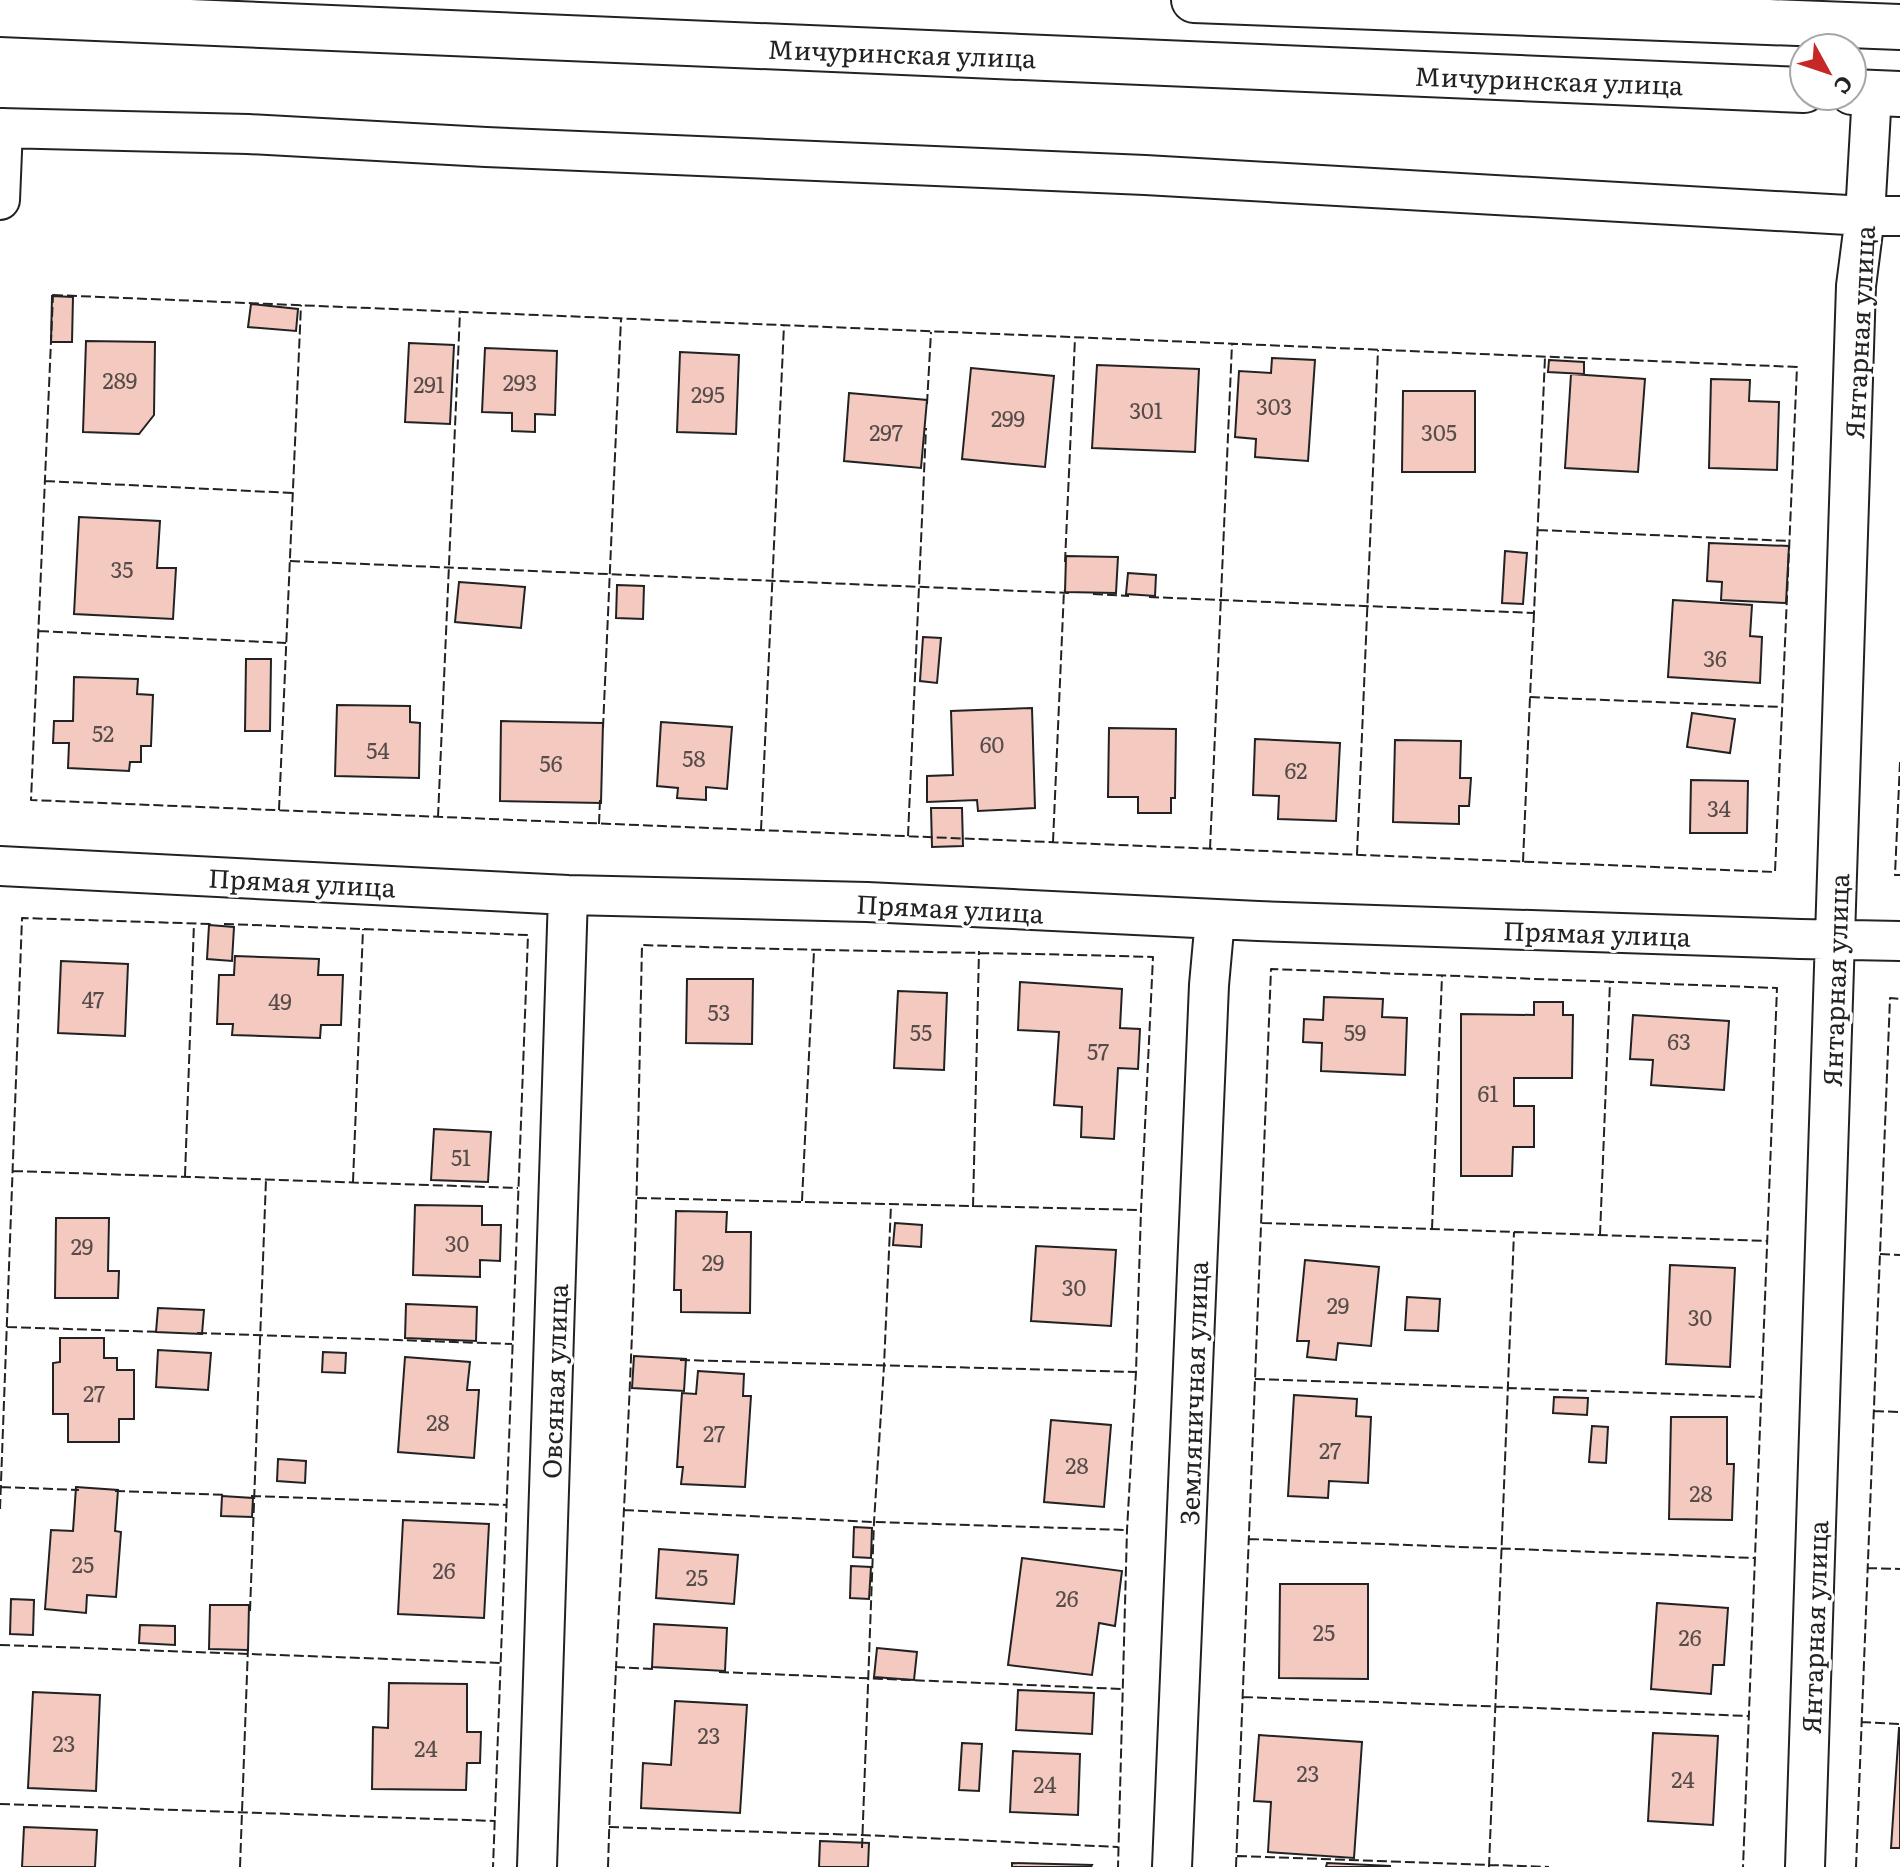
<svg xmlns="http://www.w3.org/2000/svg" width="1900" height="1867" font-family="Literata,serif">
	<style>
		.building { fill: #f3c9c0; stroke: #222; stroke-width: 2 }
		.lines { fill: none; stroke-linecap: round; stroke-linejoin: round }
		.street-casing { stroke: #222; stroke-width: 42 }
		.primary-casing { stroke: #222; stroke-width: 48 }
		.street { stroke: #fff; stroke-width: 38 }
		.primary { stroke: #fff; stroke-width: 44 }
		.fence { stroke: #222; stroke-width: 2; stroke-dasharray: 10 4; stroke-linecap: butt }
		.labels { text-anchor: middle; dominant-baseline: central; stroke-width: 6; stroke-linejoin: round; paint-order: stroke }
		.number-label { font-size: 22px; fill: #564c4a }
		.street-label { font-size: 26px; fill: #222; stroke: #fff }
	</style>
	<rect width="100%" height="100%" fill="#fff"/>
	<path class="building" d="M52,296L73,297L72,342H51Z
		M251,304L298,309L296,331L248,327Z
		M86,341L155,342L154,415L139,434L83,432Z
		M409,343L454,345L450,424L405,422Z
		M485,348L557,351L555,415L535,414V432L512,431V413L482,412Z
		M680,352L739,355L736,434L677,432Z
		M1272,358L1315,360L1308,461L1255,457L1256,439L1235,437L1239,371L1271,373Z
		M1549,360L1584,362V374L1548,372Z
		M1097,365L1199,369L1195,452L1092,448Z
		M971,368L1054,376L1045,467L962,459Z
		M1571,374L1645,379L1638,472L1565,468Z
		M1711,379L1750,380L1749,401L1779,402L1777,470L1709,468Z
		M1403,391H1475V472H1402Z
		M849,393L927,400L921,468L844,461Z
		M79,517L160,521L157,568H176L173,619L74,614Z
		M1709,543L1789,546L1786,603L1721,600L1722,582L1707,581Z
		M1505,551L1527,553L1523,604L1502,603Z
		M1066,556L1118,557L1116,593L1065,592Z
		M1128,573L1156,575L1155,596L1126,594Z
		M459,582L525,587L521,628L455,622Z
		M617,585L644,586L643,619L616,618Z
		M1673,600L1752,605L1750,636L1762,637L1760,683L1668,677Z
		M923,637L941,638L937,683L920,681Z
		M246,659H271L270,731H245Z
		M74,677L138,679L137,694L153,695L151,746H141V762H130L129,771L68,768L69,743H53L54,721H73Z
		M337,705L410,706V722L420,723L419,778L335,776Z
		M1032,708L1035,808L978,811L977,800L927,802V776L953,775L951,711Z
		M1692,713L1735,719L1730,753L1687,747Z
		M501,721L603,723L601,803L500,801Z
		M661,722L732,727L727,789L706,787V800L677,798L678,788L657,786Z
		M1109,728L1176,729L1175,798H1171V813H1138V797H1108Z
		M1255,739L1340,743L1336,821L1278,819L1279,796L1253,795Z
		M1395,740L1461,741L1460,778H1471L1469,806H1459V824L1393,822Z
		M1691,780L1748,781L1747,833H1690Z
		M931,808H962L963,846L932,847Z
		M209,925L234,927L232,961L207,959Z
		M235,956L319,959L318,975H343L341,1025H321L320,1038L232,1035L233,1024H217L219,975H234Z
		M61,961L128,964L125,1036L58,1033Z
		M687,979H753L752,1044L686,1043Z
		M1020,982L1122,989L1120,1028L1140,1029L1138,1069L1118,1068L1114,1139L1081,1137L1082,1107L1054,1105L1059,1032L1018,1030Z
		M898,991L947,993L944,1070L894,1068Z
		M1324,997L1383,999L1382,1017L1407,1018L1405,1075L1321,1071L1322,1043L1303,1042L1304,1019L1323,1020Z
		M1534,1002H1563V1015H1573L1572,1078H1514V1106H1534V1147H1513L1512,1176H1461V1014L1534,1015Z
		M1633,1015L1729,1021L1724,1090L1651,1085L1653,1060L1630,1059Z
		M434,1129L491,1132L488,1182L431,1180Z
		M415,1205L482,1206V1225H501L500,1261L480,1260V1277L413,1275Z
		M676,1211L727,1212L726,1232H751L750,1313L681,1312V1290H674Z
		M56,1218H109L108,1271H119L118,1298H55Z
		M895,1223L922,1225L921,1247L893,1245Z
		M1036,1246L1116,1250L1111,1326L1031,1321Z
		M1305,1260L1379,1267L1371,1346L1338,1343L1336,1360L1307,1357L1309,1341H1297Z
		M1670,1265L1735,1268L1730,1367L1666,1364Z
		M1407,1297L1440,1299L1438,1331L1405,1330Z
		M406,1304L477,1307L476,1341L405,1338Z
		M158,1308L204,1310L202,1334L156,1332Z
		M60,1338H104V1358H117V1370H134V1419H119V1442H68V1414H53V1363L60,1362Z
		M158,1350L211,1353L208,1390L156,1387Z
		M323,1352L346,1353L345,1373L322,1372Z
		M634,1356L686,1359L684,1391L632,1388Z
		M405,1357L470,1362L467,1390H479L474,1458L398,1452Z
		M698,1371L744,1374L743,1396H751L745,1487L681,1484L683,1467H677L682,1393L696,1394Z
		M1294,1395L1357,1399L1356,1416L1371,1417L1368,1483L1329,1481L1328,1498L1288,1496Z
		M1554,1397L1588,1398L1587,1415L1553,1413Z
		M1671,1417H1727V1464H1734L1732,1520L1669,1519Z
		M1051,1420L1111,1425L1104,1507L1044,1502Z
		M1592,1426L1608,1427L1606,1463L1589,1462Z
		M278,1459L306,1461L305,1483L277,1481Z
		M76,1487L118,1490L115,1531L121,1532L116,1597L87,1595L86,1613L45,1609L51,1530L73,1531Z
		M222,1496L253,1498L252,1517L221,1516Z
		M403,1520L489,1524L484,1618L398,1614Z
		M854,1527L872,1528L871,1558L853,1557Z
		M659,1549L738,1555L734,1604L656,1598Z
		M1022,1558L1122,1571L1115,1626L1099,1623L1092,1675L1008,1665Z
		M851,1566L871,1567L869,1599L850,1598Z
		M1280,1584H1368V1679L1279,1678Z
		M11,1599L34,1600L33,1635L10,1634Z
		M1657,1603L1728,1608L1724,1665H1713L1711,1694L1651,1689Z
		M210,1605H249L248,1650L209,1649Z
		M654,1624L727,1628L725,1671L652,1667Z
		M140,1625L175,1626V1645L139,1643Z
		M877,1648L917,1652L914,1680L874,1677Z
		M389,1683L467,1684V1732H481L480,1763H467L466,1790L372,1789L373,1727L388,1728Z
		M1018,1690L1094,1693L1092,1734L1016,1730Z
		M33,1692L100,1695L96,1791L28,1788Z
		M675,1701L747,1705L740,1813L641,1808L643,1763L671,1765Z
		M1899,1728H1900V1848H1891Z
		M1653,1733L1718,1736L1713,1825L1648,1821Z
		M1259,1735L1362,1742L1354,1858L1268,1852L1271,1802L1254,1801Z
		M962,1743L982,1744L979,1791L959,1790Z
		M1013,1751L1080,1754L1078,1815L1010,1812Z
		M24,1827L97,1830L95,1867H22Z
		M820,1841L869,1843L868,1867H819Z
		M1012,1863L1092,1865L1091,1867H1012Z
		M1327,1863L1390,1866V1867H1326Z"/>
	<g class="lines">
		<g class="street-casing">
			<path id="street" d="M0,128L248,134L486,147L1145,175L1865,216H1900
				M0,200L3,128
				M0,866L568,895L867,902L1258,921L1800,939L1900,941
				M537,1867L568,895
				M1172,1867L1209,985L1215,919
				M1805,1867L1856,286L1865,216L1872,93"/>
		</g>
		<g class="primary-casing">
			<path id="primary" d="M1194,0L1900,27
				M0,14L1804,90
				M1852,92L1900,94"/>
		</g>
		<use href="#street" class="street"/>
		<use href="#primary" class="primary"/>
		<path class="fence" d="M53,295L1797,367L1775,872L31,800Z
			M927,404L931,332
			M45,481L293,493
			M1538,530L1790,541
			M290,561L1069,593
			M1065,562L1075,338
			M1093,594L1129,596
			M1149,597L1534,613L1545,357
			M1534,613L1530,697L1782,707
			M39,631L286,643
			M603,728L621,319
			M1900,762L1895,875H1900
			M279,810L301,305
			M438,817L460,312
			M599,824L600,800
			M761,830L784,325
			M908,836L926,428
			M1053,842L1064,590
			M1210,849L1232,344
			M1357,855L1378,350
			M1523,862L1530,697
			M224,924L528,935L493,1867
			M13,1171L518,1188
			M185,1176L194,923
			M353,1182L363,929
			M637,1198L1141,1210
			M802,1201L814,951
			M973,1207L979,951
			M1262,1223L1767,1241
			M1432,1229L1442,976
			M1600,1235L1610,982
			M1880,1254L1900,1255
			M7,1327L161,1332
			M197,1333L512,1344
			M680,1360L1136,1372
			M1255,1379L1761,1397
			M1874,1411L1900,1412
			M1,1487L79,1490
			M115,1491L227,1495
			M251,1496L507,1505
			M0,1509L22,918L212,924
			M624,1510L874,1522L1127,1530
			M1249,1539L1755,1558
			M1867,1568L1900,1569
			M250,1611L266,1179
			M0,1645L501,1663
			M615,1667L655,1669
			M719,1672L1123,1689
			M1243,1697L1749,1716
			M1861,1722L1900,1724
			M0,1804L495,1821
			M609,1827L862,1835L1118,1847
			M862,1848L874,1522L884,1366L891,1205
			M1237,1856L1549,1867
			M240,1867L248,1647
			M608,1867C613,1697 624,1528 631,1358C637,1220 639,1083 642,945C812,951 983,952 1153,957L1141,1210L1136,1372L1127,1530L1118,1867
			M1236,1867L1271,969L1777,988L1743,1867
			M1489,1867L1514,1232
			M1856,1867L1890,998L1900,999"/>
	</g>
	<g class="labels">
		<g class="number-label">
			<text x="120" y="379">289</text>
			<text x="520" y="381">293</text>
			<text x="429" y="383">291</text>
			<text x="708" y="393">295</text>
			<text x="1274" y="405">303</text>
			<text x="1146" y="409">301</text>
			<text x="1008" y="417">299</text>
			<text x="886" y="431">297</text>
			<text x="1439" y="431">305</text>
			<text x="122" y="568">35</text>
			<text x="1715" y="657">36</text>
			<text x="103" y="732">52</text>
			<text x="992" y="743">60</text>
			<text x="378" y="749">54</text>
			<text x="694" y="757">58</text>
			<text x="551" y="762">56</text>
			<text x="1296" y="769">62</text>
			<text x="1719" y="807">34</text>
			<text x="93" y="998">47</text>
			<text x="280" y="1000">49</text>
			<text x="719" y="1011">53</text>
			<text x="921" y="1031">55</text>
			<text x="1355" y="1031">59</text>
			<text x="1679" y="1040">63</text>
			<text x="1098" y="1050">57</text>
			<text x="1488" y="1092">61</text>
			<text x="461" y="1156">51</text>
			<text x="457" y="1242">30</text>
			<text x="82" y="1245">29</text>
			<text x="713" y="1261">29</text>
			<text x="1074" y="1286">30</text>
			<text x="1338" y="1304">29</text>
			<text x="1700" y="1316">30</text>
			<text x="94" y="1392">27</text>
			<text x="438" y="1421">28</text>
			<text x="714" y="1432">27</text>
			<text x="1330" y="1449">27</text>
			<text x="1077" y="1464">28</text>
			<text x="1701" y="1492">28</text>
			<text x="83" y="1563">25</text>
			<text x="444" y="1569">26</text>
			<text x="697" y="1576">25</text>
			<text x="1067" y="1597">26</text>
			<text x="1324" y="1631">25</text>
			<text x="1690" y="1636">26</text>
			<text x="709" y="1734">23</text>
			<text x="64" y="1742">23</text>
			<text x="426" y="1747">24</text>
			<text x="1308" y="1772">23</text>
			<text x="1683" y="1778">24</text>
			<text x="1045" y="1783">24</text>
		</g>
		<g class="street-label">
			<text transform="translate(902 52) rotate(2)">Мичуринская улица</text>
			<text transform="translate(1549 79) rotate(2)">Мичуринская улица</text>
			<text transform="translate(1858 332) rotate(-87)">Янтарная улица</text>
			<text transform="translate(302 881) rotate(3)">Прямая улица</text>
			<text transform="translate(950 907) rotate(3)">Прямая улица</text>
			<text transform="translate(1597 932) rotate(2)">Прямая улица</text>
			<text transform="translate(1834 980) rotate(-88)">Янтарная улица</text>
			<text transform="translate(553 1381) rotate(-88)">Овсяная улица</text>
			<text transform="translate(1192 1393) rotate(-88)">Земляничная улица</text>
			<text transform="translate(1813 1627) rotate(-88)">Янтарная улица</text>
		</g>
	</g>
	<g transform="translate(1828 72) rotate(130)"><circle r="38" fill="#ffffff" stroke="#a7a7a7" stroke-width="2"/>
	<path d="M0-6L14 30L0 20L-14 30Z" fill="#c62828"/>
	<text y="-12" font-size="22" font-weight="bold" text-anchor="middle" fill="#222222">С</text>
	</g>
</svg>
